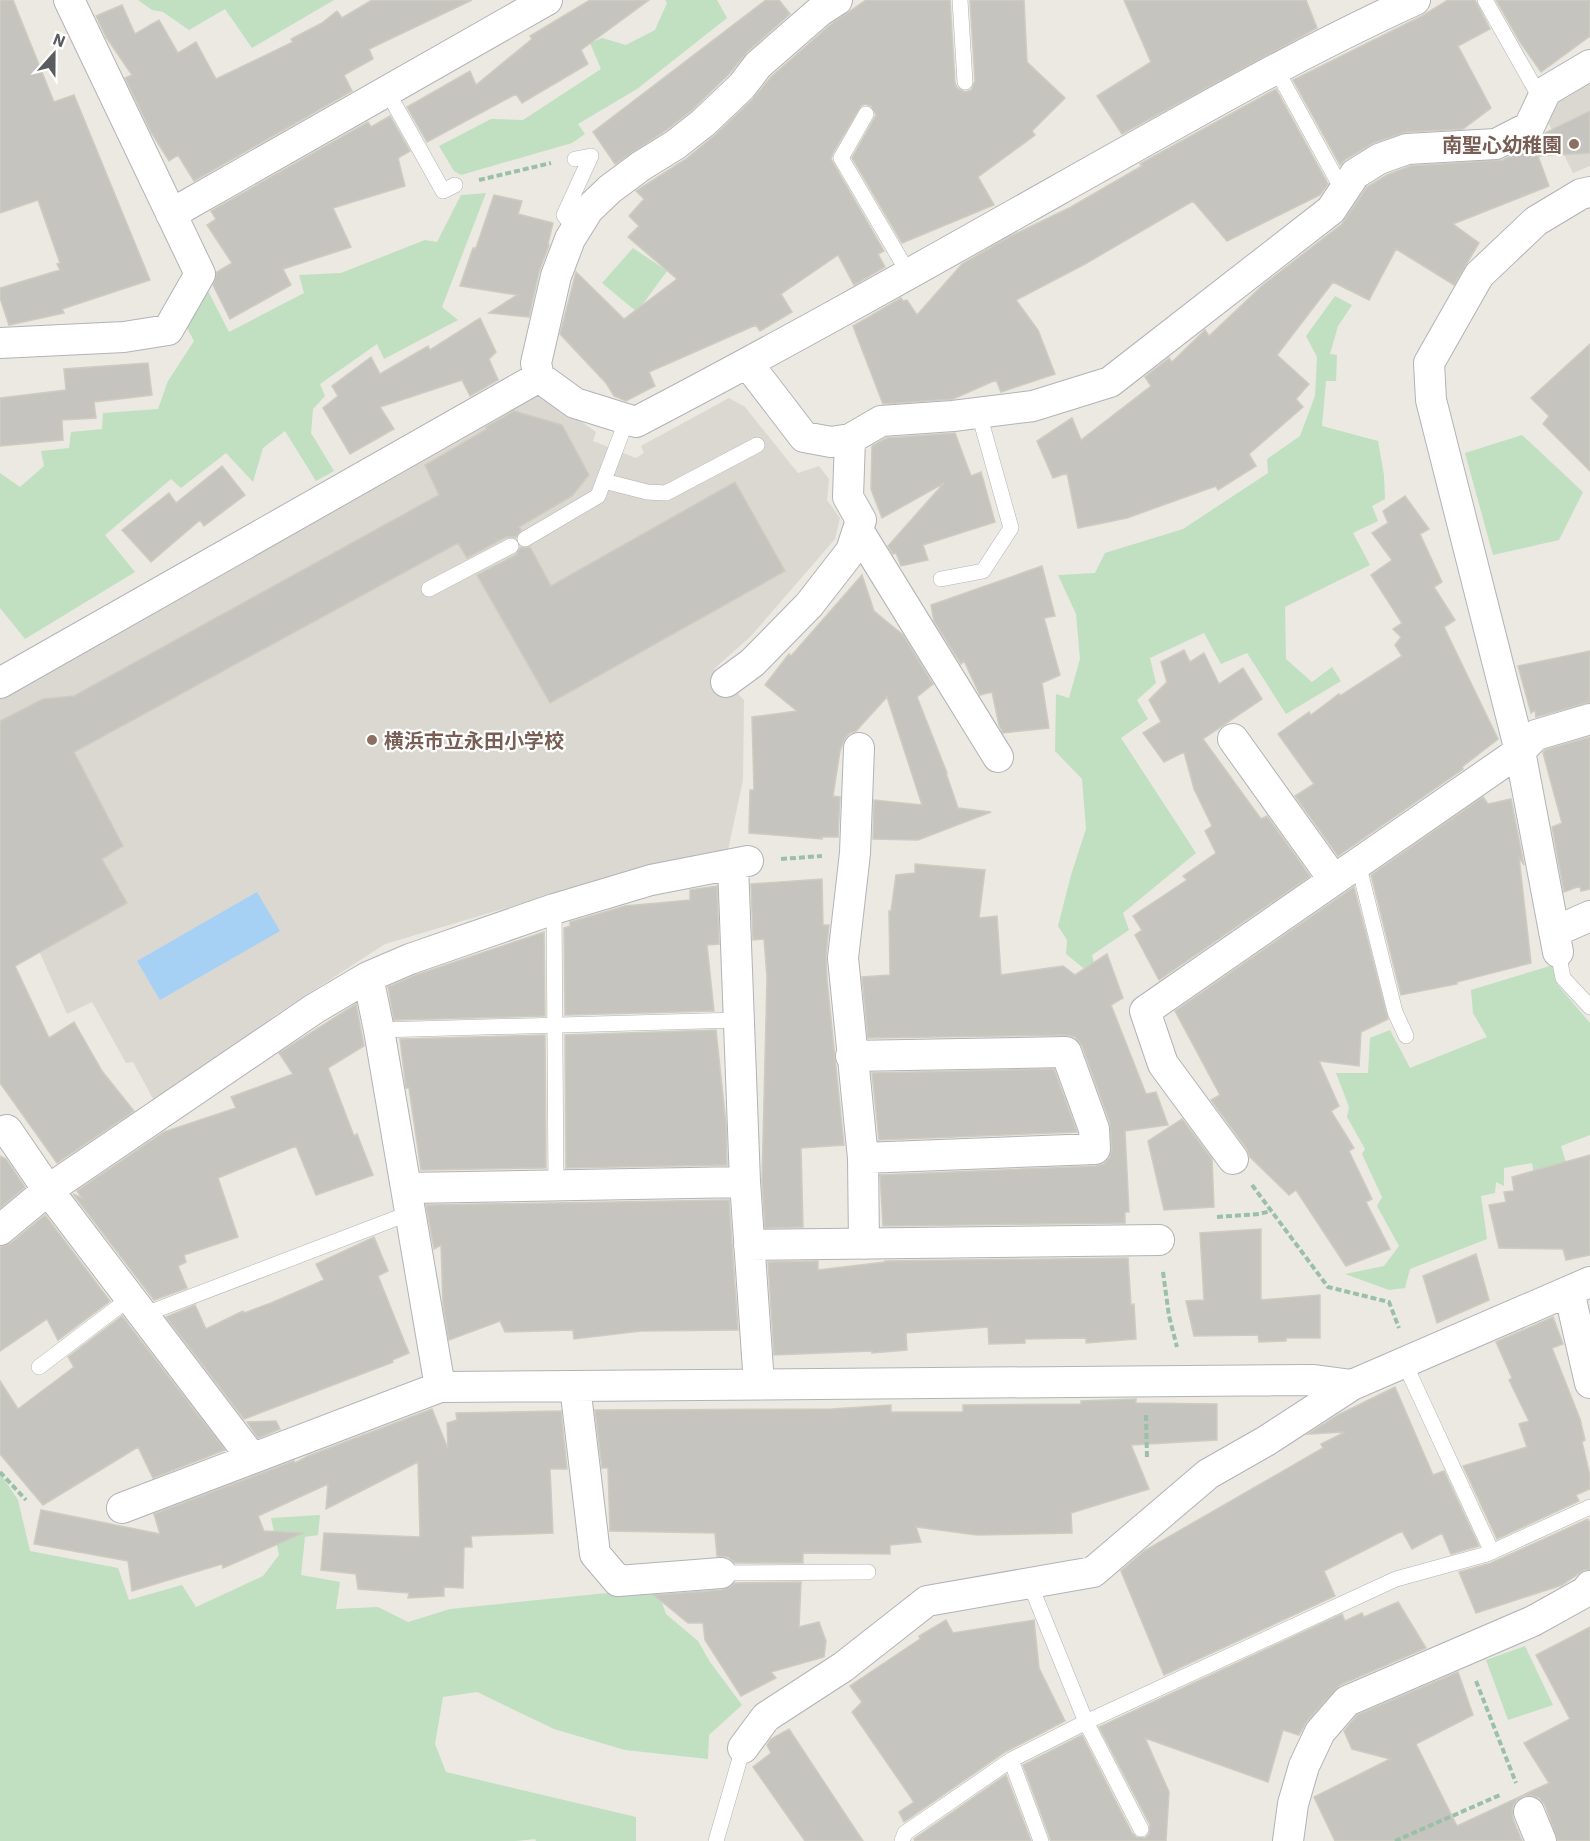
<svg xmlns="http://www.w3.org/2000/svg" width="1590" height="1841" font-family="'IBM Plex Sans','Noto Sans JP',sans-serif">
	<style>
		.education { fill: #dad8d0 }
		.green { fill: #c0e0c1 }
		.water { fill: #a7d0f5 }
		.building { fill: #c6c4be; stroke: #cfcbc0; stroke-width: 1.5 }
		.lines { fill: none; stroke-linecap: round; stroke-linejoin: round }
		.lane-casing { stroke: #b2b3b7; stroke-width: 16 }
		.street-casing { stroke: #b2b3b7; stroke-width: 32 }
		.path { stroke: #9ac0a7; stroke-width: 4; stroke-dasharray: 6 3; stroke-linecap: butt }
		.lane { stroke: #fff; stroke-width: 15 }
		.street { stroke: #fff; stroke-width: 30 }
		.education-dot { fill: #8d6e63; stroke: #fff; stroke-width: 2 }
		.labels { text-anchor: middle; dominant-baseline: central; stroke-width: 4.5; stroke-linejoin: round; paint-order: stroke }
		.education-label { font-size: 20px; font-weight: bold; fill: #785e54; stroke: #fff; text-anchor: end }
	</style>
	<rect width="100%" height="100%" fill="#ebe9e1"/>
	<path class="education" d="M1590,77V166L1573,173L1548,122L1558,101Z
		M526,397L548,398L596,432L593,441L636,458L644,453L641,446L729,398L745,407L798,473L819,466L829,479L827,500L840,518L835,539L751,636L714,669L744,700L743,780L728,850L634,870L385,944L277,1014L157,1106L133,1062L126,1063L92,1002L67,1014L0,863V693Z"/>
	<path class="green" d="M138,0H334L252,48L225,9L189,30L163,12L152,10Z
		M665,0H717L727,18L637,89L578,124L585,134L572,143L461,175L454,171L439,146L491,119L523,120L601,69L590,43L602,38L626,45L655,30L667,3Z
		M486,193L442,307L458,320L384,359L377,344L320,384L325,396L313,409L311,433L334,471L316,481L285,431L263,448L253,482L226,453L181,488L171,479L105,535L135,572L25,639L0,608V473L20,487L44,466L41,451L69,448L71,432L102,429L103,413L158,409L168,381L194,341L186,326L207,289L229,332L304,293L299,275L341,273L425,240L437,242L461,195Z
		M633,248L667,271L637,312L602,283Z
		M1335,296L1352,305L1338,326L1330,354L1337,355L1336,381H1326L1322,426L1378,441L1384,475L1385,499L1372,506L1378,521L1353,533L1370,565L1285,607L1286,659L1312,682L1332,667L1341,681L1286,714L1247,653L1221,664L1204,633L1150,658L1156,683L1137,700L1148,719L1121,738L1196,853L1123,913L1129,930L1092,955L1098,980L1066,954L1067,940L1058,926L1071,875L1086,829L1082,779L1055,751L1056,694L1069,698L1080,659L1076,614L1058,575L1095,573L1105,553L1183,529L1268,473L1267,459L1300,436L1315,396L1317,357L1306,336Z
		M1522,435L1583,492L1559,540L1493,555L1465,453Z
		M1553,965L1557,984L1590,1023V1135L1561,1146L1572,1182L1535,1180L1532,1163L1504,1168V1186L1496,1182L1495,1193L1481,1196L1487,1239L1410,1269L1405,1288L1389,1290L1345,1274L1384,1266L1399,1246L1377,1206L1382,1197L1362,1154L1365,1149L1347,1117L1349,1107L1336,1073H1368L1370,1038L1390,1030L1410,1068L1487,1037L1473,1013L1471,990Z
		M0,1473L18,1500L30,1551L118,1568L129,1600L182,1585L196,1607L263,1576L279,1555L271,1518L320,1515L318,1535L305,1537L301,1575L340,1582L336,1609L378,1607L408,1622L450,1609L657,1588L666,1614L698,1641L710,1662L742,1705L709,1735L708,1759L625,1750L554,1729L477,1692L443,1697L435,1744L446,1772L636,1817V1841H536L535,1839L516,1841H0Z
		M1525,1646L1553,1705L1508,1720L1486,1660Z"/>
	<path class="water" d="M257,892L280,931L160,1000L137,961Z"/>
	<path class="building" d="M0,0H13L54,102L74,95L150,280L62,309L64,313L9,325L0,298V288L60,270L57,264L60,263L38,200L0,213Z
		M372,0H472L369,49L373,59L344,75L352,91L194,181L178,155L169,161L151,132L125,78L132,75L106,37L96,16L122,5L135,34L159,20L178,53L196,42L216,79L293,42L291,39L322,23L337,11L342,18Z
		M590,0H649L581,50L588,64L522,103L516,94L427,142L407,107L470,71L476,85L532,39L530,36Z
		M766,0H779L790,14L747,52L729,74L692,110L665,131L615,164L593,132Z
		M866,0H950L955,83L957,88L965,92L971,90L975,81L970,0H1024L1027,62L1065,98L1032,131L1035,135L978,177L994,205L902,243L852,158L876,115L871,106L865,104L861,106L833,153L831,159L884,251L878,254L885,267L854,285L838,255L781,294L792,312L760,331L756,325L649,372L655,386L626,401L614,396L606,383L560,334L576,272L624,319L677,279L628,237L639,226L629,216L644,199L636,191L686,159L714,136L754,98L771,77L830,25Z
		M1124,0H1306L1317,28L1122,134L1097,96L1151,62Z
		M1448,0H1475L1490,29L1458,46L1491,108L1463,129L1406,132L1373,143L1346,159L1340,165L1293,80L1422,16Z
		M1496,0H1590V36L1541,72L1520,42Z
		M1276,89L1328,184L1320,195L1227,241L1193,201L1085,264L1016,300L1038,330L1055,374L1001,392L996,380L953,399L883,404L853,326L901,298L903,301L907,300L917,315L962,264L1011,236L1071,207L1142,166L1140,164Z
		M1590,111V153L1538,156L1549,186L1453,224L1479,243L1454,285L1396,249L1369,300L1333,282L1277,355L1309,384L1296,399L1303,407L1249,454L1256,466L1218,490L1216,486L1127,518L1078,528L1067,473L1053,478L1037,441L1072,418L1081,440L1151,386L1145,377L1169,358L1172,362L1205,330L1209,336L1263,285L1342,224L1367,187L1387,175L1410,166L1503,160L1537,142L1545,133Z
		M390,116L410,151L398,158L405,186L333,208L351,247L283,269L291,285L230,319L213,285L217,272L232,263L207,225L216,219L211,211L368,122L371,127Z
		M494,195L522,201L518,214L553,223L548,244L549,245L539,272L529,317L489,313L517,295L460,286L473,248H476Z
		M480,318L496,352L489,359L498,380L470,396L462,380L380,407L394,429L350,454L323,408L338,396L332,386L371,357L380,374L428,346L430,350Z
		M1590,344V471L1543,424L1549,416L1531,398Z
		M148,363L152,395L94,402L96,418L62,420L63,440L0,446V398L66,390L64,369Z
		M514,411L562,425L589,475L572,496L519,527L521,530L516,537H506L467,558L458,543L74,752L123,846L102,859L127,903L15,966L49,1038L74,1022L102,1071L134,1111L57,1163L0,1083V721L43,699L74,696L439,495L425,465L487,429L486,427Z
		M955,433L971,476L981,472L995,522L923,545L928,560L901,566L896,553L893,554L888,546L944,483L882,518L871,489L872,446L886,438Z
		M222,466L245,495L204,526L200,520L151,562L122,530L169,493L176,503Z
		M735,482L785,571L550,703L477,575L516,555L520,548L530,547L551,586Z
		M1405,496L1429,529L1420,534L1442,582L1434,587L1455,620L1444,627L1498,739L1462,767L1463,769L1338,856L1295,796L1314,784L1278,734L1309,712L1311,715L1339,694L1340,696L1402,656L1395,645L1401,637L1393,629L1402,623L1371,575L1392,560L1372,533L1388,523L1383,511Z
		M1042,566L1055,616L1044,618L1060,675L1042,683L1049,728L1003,733L999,725L992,692L980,695L964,661L961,664L934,621L931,605Z
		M862,575L874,611L903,635L933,684L917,697L947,773H946L958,808L991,812L918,840L873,839L874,800L922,805L887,697L856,731L850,733L845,738L840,751L833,796L840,797L838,837H821L822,839L749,833L750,790H754L752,717L797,711L765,685L789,654L791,656Z
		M1184,650L1190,662L1204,653L1219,684L1243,668L1262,699L1203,739L1261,819L1267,816L1310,876L1159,980L1135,935L1142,930L1133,916L1187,880L1183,876L1216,853L1205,831L1212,826L1194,789L1184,752L1164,762L1143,733L1161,722L1149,700L1167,682L1161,662Z
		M1590,651V702L1536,717L1535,710L1531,713L1518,666Z
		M1590,737V889L1581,891L1580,886L1564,892L1552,827L1562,823L1543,753L1545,750Z
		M1483,797L1488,804L1511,799L1524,865L1519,857L1531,963L1457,982V984L1401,995L1371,875Z
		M915,864L985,870L979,918L997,916L1001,975L1063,966L1075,975L1107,954L1123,998L1111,1005L1146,1094L1156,1092L1168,1125L1125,1131L1129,1212H1125V1223L883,1226L880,1175L1096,1166L1104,1164L1110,1157L1112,1148L1110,1123L1082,1046L1075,1037L1066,1035L868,1038L862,977L890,975L889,911H891L896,875L915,873Z
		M822,879L823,925H829L826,956L827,980L844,1145L801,1148L803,1227L765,1228L762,1182L767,978L764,939L753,940L751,884Z
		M717,886L719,944L707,945L714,1011L565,1015L564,928L570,926V922L625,906L690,900V890Z
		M1354,887L1388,1019L1361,1032L1359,1066L1319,1061L1339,1106L1331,1111L1354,1148L1349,1151L1372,1199L1366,1202L1390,1249L1346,1266L1296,1190L1289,1195L1250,1157L1247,1149L1211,1100L1220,1095L1175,1011Z
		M544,932L545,1016L394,1020L388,987L416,975Z
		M356,1004L364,1046L328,1068L354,1136L357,1134L373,1175L316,1195L296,1146L218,1178L238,1237L184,1255L186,1262L178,1266L187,1288L154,1300L73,1194L82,1198L77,1191L164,1132L236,1108L231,1097L293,1074L279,1053Z
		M716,1030L726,1124L727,1165L566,1168L565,1035Z
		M545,1035L546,1168L421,1170L409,1088H406L400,1039Z
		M1054,1069L1077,1132L879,1140L872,1073Z
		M1182,1119L1212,1159L1214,1207L1164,1210L1148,1141Z
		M1590,1155V1255L1566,1260L1563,1249L1499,1248L1489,1205L1506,1202L1504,1192L1514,1191L1512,1177Z
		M0,1156L6,1159L25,1187L0,1208Z
		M729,1200L738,1330L641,1331L574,1339L573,1330L505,1332L500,1321L449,1340L443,1304L441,1245L434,1249L426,1205Z
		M45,1215L110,1301L58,1340L47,1319L0,1351V1247L11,1243Z
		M1261,1229V1300L1320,1295V1338H1286V1341L1259,1342L1258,1335L1194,1336L1186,1301L1204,1300L1200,1233Z
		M374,1237L388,1271L378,1276L409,1353L392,1360L393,1362L244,1419L166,1317L195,1305L206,1329L243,1311L244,1313L271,1303L324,1280L316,1264Z
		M1476,1254L1489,1300L1437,1323L1423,1276Z
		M1128,1258L1131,1305L1134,1304L1136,1339L1086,1343V1338L1025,1339V1343L989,1344L988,1327L906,1333L907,1350L872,1353V1351L774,1355L768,1262L818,1261V1270L885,1262V1261Z
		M122,1316L225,1450L153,1478L138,1447L43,1505L0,1454V1381L18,1409L74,1367L68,1357Z
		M1553,1317L1563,1344L1552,1348L1580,1419L1585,1440L1582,1442L1590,1476V1489L1576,1495L1579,1501L1497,1539L1463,1466L1527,1447L1519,1424L1529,1421L1509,1380L1512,1378L1496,1342Z
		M1395,1387L1433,1475L1444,1471L1479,1546L1451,1554L1442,1533L1412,1549L1402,1531L1324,1571L1335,1596L1164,1675L1121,1571L1144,1551L1323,1448L1321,1444L1345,1432L1308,1434L1338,1415Z
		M1136,1399V1403L1217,1404V1440L1131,1445L1149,1489L1071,1513L1072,1533L977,1535L916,1527L921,1542L890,1545V1554L803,1553V1563H735L728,1557L717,1556L715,1533L610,1531L608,1468H602L595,1410L832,1409L891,1405V1412H963V1405L1081,1404V1401Z
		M432,1409L448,1449L447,1423L457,1420L456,1413L561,1411L567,1469H550L553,1533L471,1536L472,1547H464L463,1588L444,1587V1596L408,1598L409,1593L358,1589L356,1574L321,1570L324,1533L420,1537L418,1462L326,1509L328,1484L258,1516L264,1531L303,1533L223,1568L222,1564L132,1591L128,1561L34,1544L41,1510L160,1534L154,1514L294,1461L295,1463L308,1456Z
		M276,1421L280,1429L258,1438L247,1422Z
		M1588,1519L1590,1524V1569L1584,1570L1562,1585L1476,1613L1459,1572L1491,1563Z
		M801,1582L799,1627L819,1622L826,1641L824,1657L771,1672L776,1678L741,1696L705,1640L703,1623H688L654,1595L722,1590L730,1587L735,1583Z
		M1398,1602L1426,1648L1340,1685L1307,1721L1299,1735L1283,1730L1268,1782L1145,1738L1169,1792L1166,1841H1051L1023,1765L1082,1735L1132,1833L1136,1837L1145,1838L1149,1834L1150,1825L1099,1727L1342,1614L1345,1621L1362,1613L1364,1617Z
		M946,1620L953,1633L1034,1620L1039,1668L1065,1721L1005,1752L904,1822L899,1812L914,1802L852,1712L862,1702L850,1686L920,1639L919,1636Z
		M1590,1627V1841H1558L1545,1805L1539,1798L1531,1795L1523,1796L1516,1801L1512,1809L1513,1819L1522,1841H1335L1314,1797L1390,1759L1352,1749L1344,1731L1357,1715L1458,1672L1473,1715L1416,1744L1457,1826L1549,1783L1524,1743L1570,1719L1536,1655Z
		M789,1729L863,1841H805L753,1767L771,1753L767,1745L771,1739Z
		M1006,1775L1031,1841H915L914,1839Z"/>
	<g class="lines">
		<g class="lane-casing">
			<path id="lane" d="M960,0L965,82
				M1485,0L1542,101
				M1276,69L1343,191
				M387,91L443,191L455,185
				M866,114L841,158L909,274
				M575,159L591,156L564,215L575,230
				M604,481L647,492L666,493L757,445
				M525,539L598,496L627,419
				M941,579L983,571L1011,528L979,414
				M429,589L511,546
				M1358,863L1395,1012L1406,1036
				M554,909L556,1185
				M1558,952L1563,978L1590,1007
				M379,1030L739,1020
				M143,1315L410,1213
				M1404,1362L1492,1552
				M39,1367L130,1298
				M721,1573L868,1572
				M1030,1584L1086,1722L1141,1829
				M1011,1760L1041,1841
				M716,1841L743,1748
				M902,1841L905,1833L1011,1760L1086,1722L1396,1579L1487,1554L1590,1507"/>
		</g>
		<g class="street-casing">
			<path id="street" d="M171,214L547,0
				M0,343L124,337L168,330L200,274L69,0
				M748,364L804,437L831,442L850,439L881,421L953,416L1033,406L1110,382L1331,210L1355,174L1379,159L1407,149L1496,144L1529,127L1546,91L1590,65
				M539,377L536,363L556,276L570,239L588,210L610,189L641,166L675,145L703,123L742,86L758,65L820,11L837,0
				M858,530L998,757
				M726,682L752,663L809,605L851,551L861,520L848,497L850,439
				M0,683L539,377L575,403L636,422C778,348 918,269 1058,190C1176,124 1292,56 1415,0
				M1233,739L1334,880
				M859,748L855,853L843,958L863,1158L864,1244
				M733,865L745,1182L759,1384
				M1554,932L1590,916
				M1558,952L1520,751L1431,400L1429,363L1479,275L1536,221L1581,194L1590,192
				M368,977L379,1030L440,1387L1314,1380L1352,1385
				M851,1056L1066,1052L1094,1129L1095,1149L863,1158
				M0,1132L7,1130L48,1190L252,1458
				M1233,1159L1163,1064L1145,1011L1520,751L1536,735L1590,719
				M406,1188L745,1182
				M0,1230L48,1190L314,1009L368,977L410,959L554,909L651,880L748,861
				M749,1245L1159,1240
				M1569,1291L1590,1383
				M575,1386L595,1554L618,1581L721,1573
				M122,1508L440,1387
				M743,1748L766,1717L843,1667L927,1601L1093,1572L1208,1474L1266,1441L1352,1385L1590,1282
				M1529,1812L1541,1841
				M1288,1841L1293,1804L1304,1766L1320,1732L1347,1701L1533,1621L1585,1592L1590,1586"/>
		</g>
		<path class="path" d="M479,180L551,163
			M781,859L822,856
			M1252,1185L1328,1287L1389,1302L1399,1328
			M1217,1217L1259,1214L1271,1211
			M1163,1272L1169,1316L1177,1347
			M1146,1415L1147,1458
			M0,1472L26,1500
			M1476,1681L1516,1783
			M1395,1841L1500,1795"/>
		<use href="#lane" class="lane"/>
		<use href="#street" class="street"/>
	</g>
	<g class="education-dot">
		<circle cx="1574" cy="144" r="6"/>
		<circle cx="372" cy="740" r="6"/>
	</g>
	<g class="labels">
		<g class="education-label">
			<text x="1562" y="144">南聖心幼稚園</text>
			<text x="384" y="740" text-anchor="start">横浜市立永田小学校</text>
		</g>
	</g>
	<g transform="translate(54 54) rotate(21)" stroke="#ffffff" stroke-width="4.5" paint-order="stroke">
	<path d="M0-4.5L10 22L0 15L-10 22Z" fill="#5a5c60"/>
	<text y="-9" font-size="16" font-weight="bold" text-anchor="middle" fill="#5a5c60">N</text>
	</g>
</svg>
